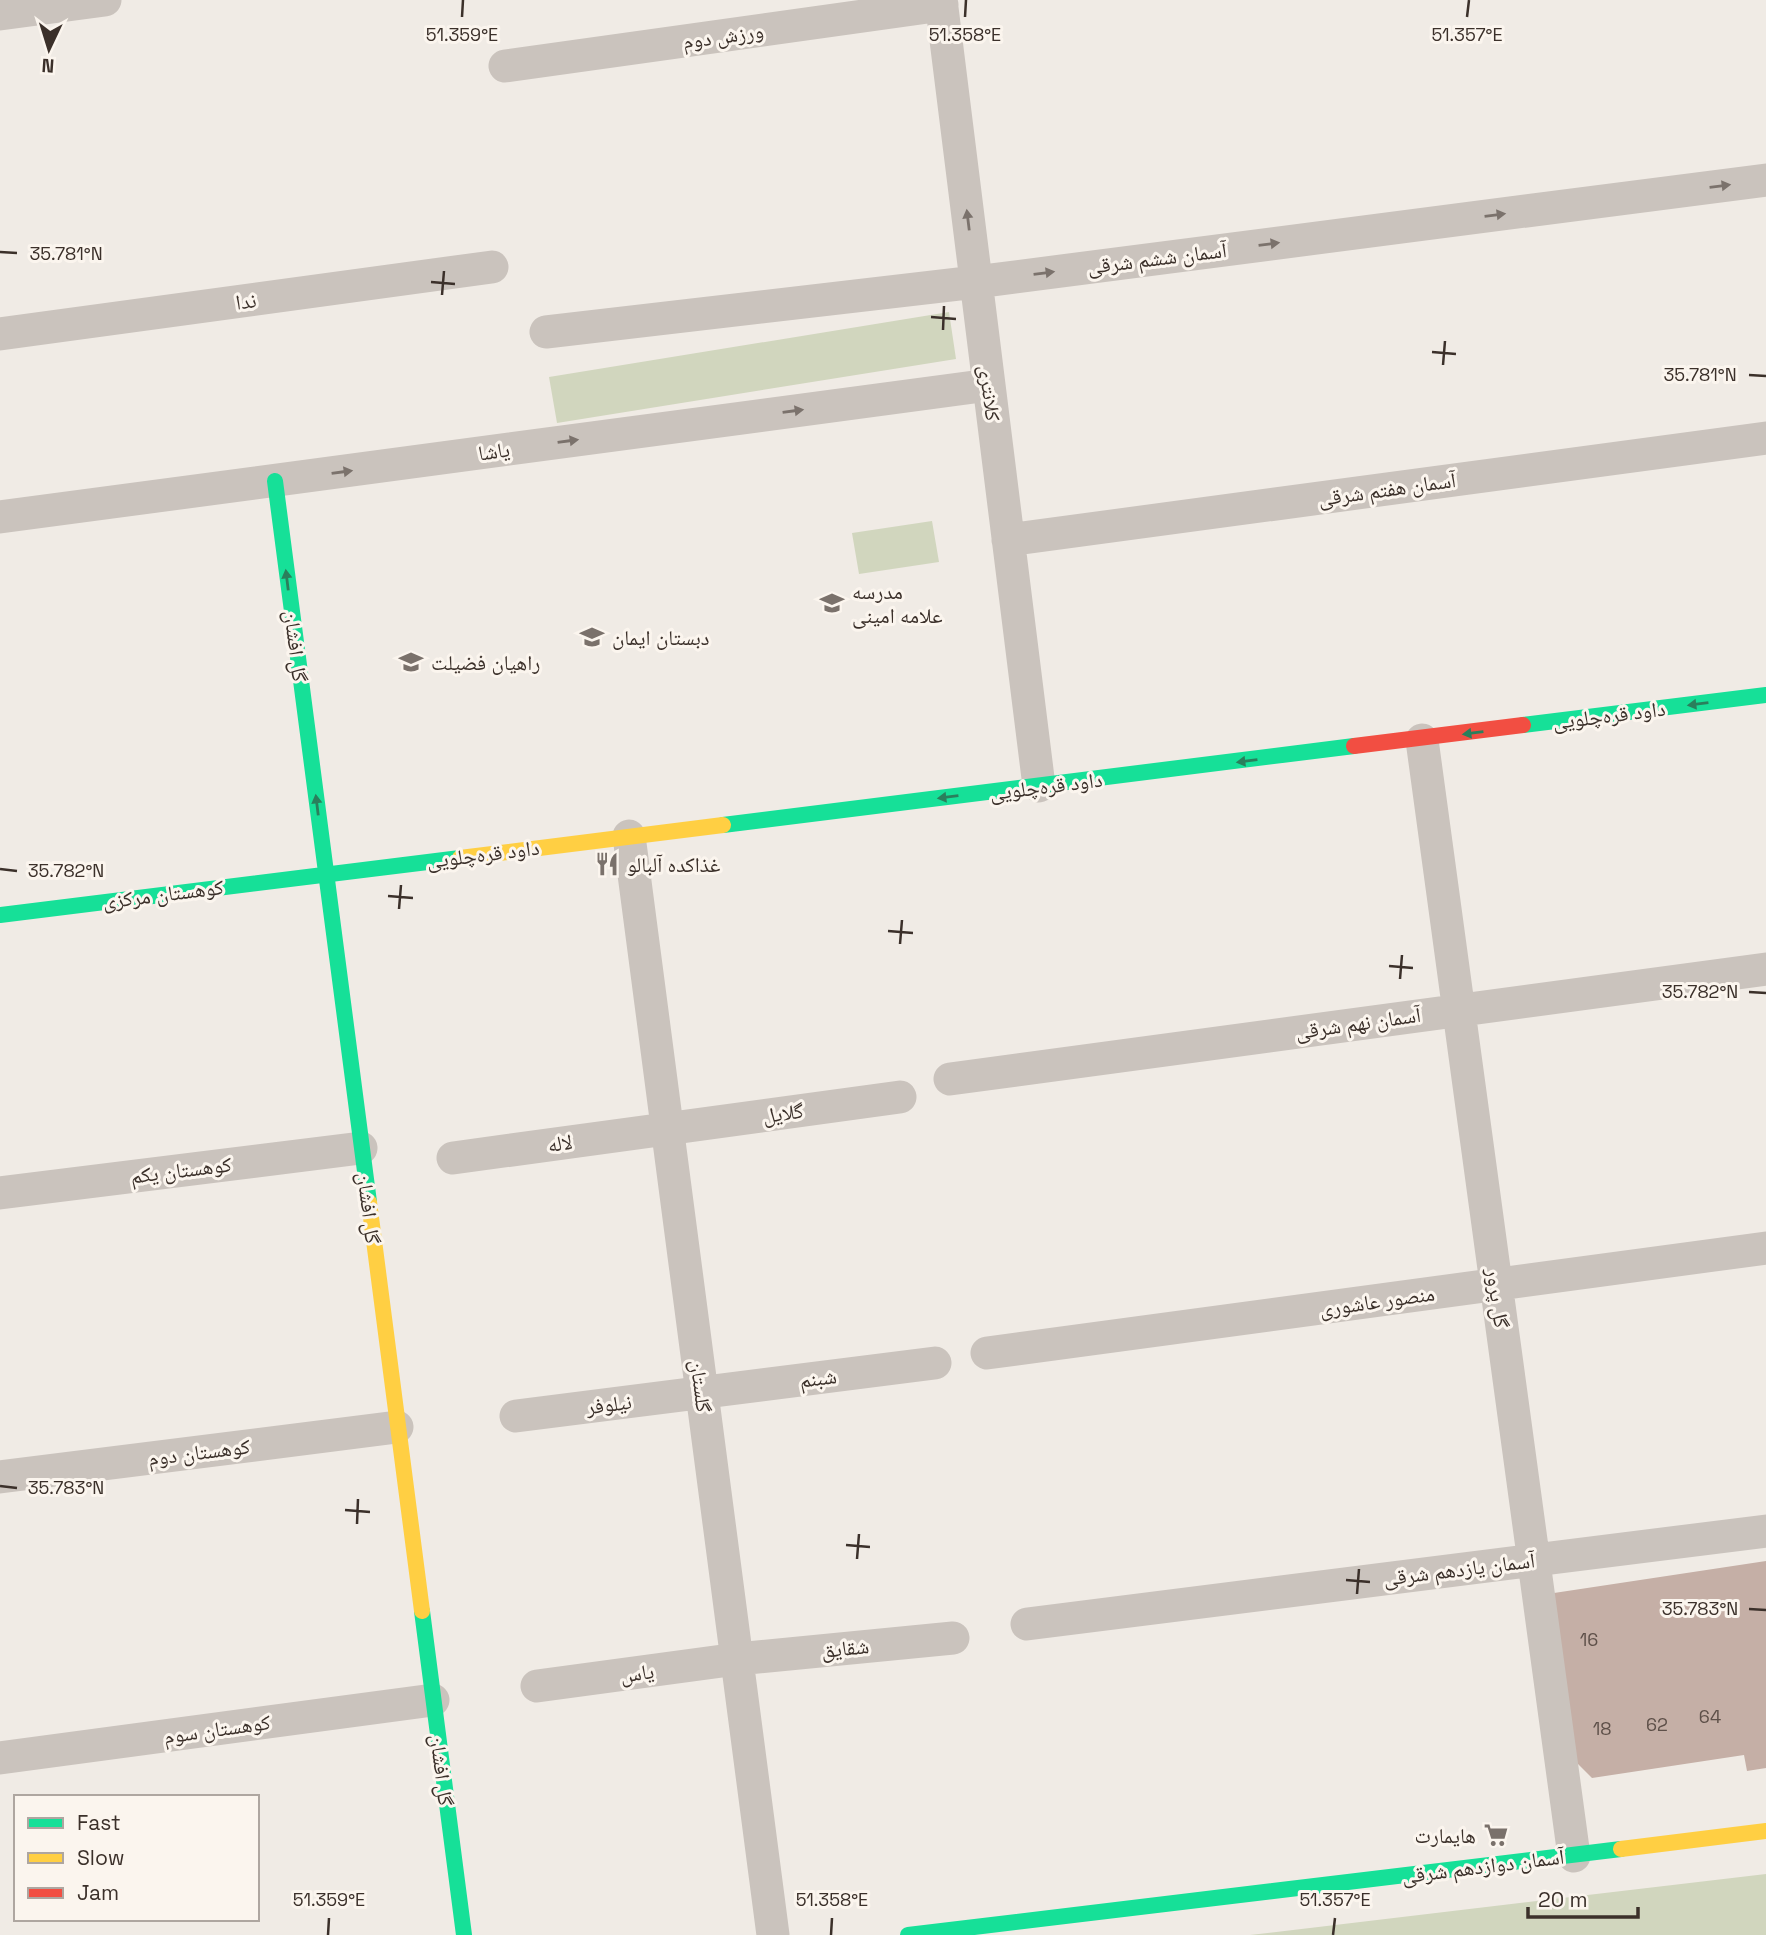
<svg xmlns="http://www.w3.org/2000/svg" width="1766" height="1935" font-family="'Space Grotesk','Noto Naskh Arabic',sans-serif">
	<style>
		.green { fill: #d1d6be }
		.building { fill: #c5afa6 }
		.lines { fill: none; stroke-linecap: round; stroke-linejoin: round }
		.street { stroke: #cac3bd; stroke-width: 33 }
		.fast { stroke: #16e098; stroke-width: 16 }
		.slow { stroke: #ffcf43; stroke-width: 16 }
		.jam { stroke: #f24e42; stroke-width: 16 }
		.oneway { fill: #7b726c }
		.oneway2 { fill: #2a7f5c }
		.ticks { fill: none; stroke: #3b302a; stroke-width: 2.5 }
		.labels { text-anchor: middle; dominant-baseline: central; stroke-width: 6; stroke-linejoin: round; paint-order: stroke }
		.number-label { font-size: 18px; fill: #5e5049 }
		.street-label { font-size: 21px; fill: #3b302a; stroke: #fbf5ee }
		.poi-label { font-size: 21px; fill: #3b302a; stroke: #fbf5ee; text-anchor: start }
		.ticks-label { font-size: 18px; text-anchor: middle; fill: #3b302a; stroke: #fbf5ee; stroke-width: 6; stroke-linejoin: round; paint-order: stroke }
	</style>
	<rect width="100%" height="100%" fill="#f0ebe5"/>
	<path class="green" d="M949,312L956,359L557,423L549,377Z
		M932,521L939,562L859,574L852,533Z
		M1766,1874V1935H1250Z"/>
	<path class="building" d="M1766,1561V1768L1747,1771L1744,1755L1592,1778L1575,1761L1554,1593Z"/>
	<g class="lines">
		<path class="street" d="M941,0L1039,786
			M0,14L105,0
			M505,66L942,5
			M546,332L976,282L1766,180
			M0,334L492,267
			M0,517L989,385
			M1008,540L1766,438
			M1422,740L1574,1856
			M629,836L773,1935
			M950,1079L1766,969
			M453,1158L900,1097
			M0,1193L361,1148
			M987,1353L1766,1248
			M516,1416L935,1363
			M0,1477L397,1427
			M1027,1624L1766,1531
			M537,1686L737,1659L953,1638
			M0,1758L433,1700"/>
		<path class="fast" d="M275,481L369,1202
			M1523,725L1766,695
			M723,825L1354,746
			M0,915L460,858
			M422,1611L464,1935
			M908,1935L1621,1849"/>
		<path class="slow" d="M460,858L723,825
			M369,1202L422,1611
			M1621,1849L1766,1831"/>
		<path class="jam" d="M1354,746L1523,725"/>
	</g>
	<defs><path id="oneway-solid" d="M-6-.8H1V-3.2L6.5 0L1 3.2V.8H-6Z" transform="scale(1.75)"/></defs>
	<g class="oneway">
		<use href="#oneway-solid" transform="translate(1720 186) rotate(-7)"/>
		<use href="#oneway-solid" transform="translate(1495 215) rotate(-7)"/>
		<use href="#oneway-solid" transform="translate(968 220) rotate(-97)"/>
		<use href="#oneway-solid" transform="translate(1269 244) rotate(-7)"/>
		<use href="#oneway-solid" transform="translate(1044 273) rotate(-7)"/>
		<use href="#oneway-solid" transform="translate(793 411) rotate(-8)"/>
		<use href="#oneway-solid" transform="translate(568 441) rotate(-8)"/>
		<use href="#oneway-solid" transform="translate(342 472) rotate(-8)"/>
	</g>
	<g class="oneway2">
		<use href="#oneway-solid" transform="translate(287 580) rotate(-97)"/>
		<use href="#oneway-solid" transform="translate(1698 704) rotate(173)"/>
		<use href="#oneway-solid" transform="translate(1473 733) rotate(173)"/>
		<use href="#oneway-solid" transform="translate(1247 761) rotate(173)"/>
		<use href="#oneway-solid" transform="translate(948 797) rotate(173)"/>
		<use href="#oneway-solid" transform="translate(317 805) rotate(-97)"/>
	</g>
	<path class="ticks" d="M462,17L463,0M965,17L966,0M1467,17L1469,0M0,252L17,253M431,282L455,284M442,295L444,271M931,317L956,319M943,330L944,306M1432,352L1456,354M1443,365L1445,341M1749,375L1766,376M0,869L17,871M388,896L413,898M399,909L401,885M888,931L913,933M900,944L902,920M1389,966L1413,968M1400,979L1402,955M1749,992L1766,993M0,1486L17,1488M345,1510L370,1512M357,1524L358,1499M846,1545L870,1547M857,1559L859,1534M1346,1580L1370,1582M1357,1594L1359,1569M1749,1609L1766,1610M328,1935L329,1918M831,1935L832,1918M1333,1935L1335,1918"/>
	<defs>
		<g id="school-bare" transform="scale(1.89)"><path d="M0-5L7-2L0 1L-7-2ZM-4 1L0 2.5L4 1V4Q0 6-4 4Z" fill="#7a716b" stroke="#fbf5ee" stroke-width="2.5" paint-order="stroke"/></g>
		<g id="restaurant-bare" transform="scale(1.89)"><path d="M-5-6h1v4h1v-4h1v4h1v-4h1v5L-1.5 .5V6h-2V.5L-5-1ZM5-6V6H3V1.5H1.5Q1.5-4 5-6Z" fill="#7a716b" stroke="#fbf5ee" stroke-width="2.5" paint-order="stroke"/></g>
		<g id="supermarket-bare" transform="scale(1.89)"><path d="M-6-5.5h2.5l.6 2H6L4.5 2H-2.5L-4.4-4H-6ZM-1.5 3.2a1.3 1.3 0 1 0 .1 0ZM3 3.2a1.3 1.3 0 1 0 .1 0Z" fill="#7a716b" stroke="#fbf5ee" stroke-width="2.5" paint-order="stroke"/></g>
	</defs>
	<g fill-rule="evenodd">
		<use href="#school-bare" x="832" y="603"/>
		<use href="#school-bare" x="592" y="637"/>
		<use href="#school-bare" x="411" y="662"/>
		<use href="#restaurant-bare" x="607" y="864"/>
		<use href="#supermarket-bare" x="1496" y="1835"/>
	</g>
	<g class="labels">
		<g class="number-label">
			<text x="1589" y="1639">16</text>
			<text x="1710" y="1716">64</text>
			<text x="1657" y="1724">62</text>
			<text x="1602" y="1728">18</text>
		</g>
		<g class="street-label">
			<text transform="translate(723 36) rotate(-8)">ورزش دوم</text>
			<text transform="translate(1157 258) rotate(-7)">آسمان ششم شرقی</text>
			<text transform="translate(246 301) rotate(-8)">ندا</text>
			<text transform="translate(990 393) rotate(83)">کلانتری</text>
			<text transform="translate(494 451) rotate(-8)">یاشا</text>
			<text transform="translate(1387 489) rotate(-8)">آسمان هفتم شرقی</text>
			<text transform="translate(296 646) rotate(83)">گل افشان</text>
			<text transform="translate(1609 715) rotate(-7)">داود قره‌چلویی</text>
			<text transform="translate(1046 786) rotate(-7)">داود قره‌چلویی</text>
			<text transform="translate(483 854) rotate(-7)">داود قره‌چلویی</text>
			<text transform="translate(163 894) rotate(-7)">کوهستان مرکزی</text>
			<text transform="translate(1358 1023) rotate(-8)">آسمان نهم شرقی</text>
			<text transform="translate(783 1113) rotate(-8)">گلایل</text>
			<text transform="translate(560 1143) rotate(-8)">لاله</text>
			<text transform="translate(181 1170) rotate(-7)">کوهستان یکم</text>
			<text transform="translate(369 1208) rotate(83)">گل افشان</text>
			<text transform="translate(1498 1298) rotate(82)">گل پرور</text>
			<text transform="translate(1377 1301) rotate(-8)">منصور عاشوری</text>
			<text transform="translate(818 1378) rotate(-7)">شبنم</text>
			<text transform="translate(701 1386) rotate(83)">گلستان</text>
			<text transform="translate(609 1404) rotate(-7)">نیلوفر</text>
			<text transform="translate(199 1452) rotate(-7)">کوهستان دوم</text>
			<text transform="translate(1459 1569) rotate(-7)">آسمان یازدهم شرقی</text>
			<text transform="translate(845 1648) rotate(-6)">شقایق</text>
			<text transform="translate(637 1673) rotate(-8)">یاس</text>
			<text transform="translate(217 1729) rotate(-8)">کوهستان سوم</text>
			<text transform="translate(442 1770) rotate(83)">گل افشان</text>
			<text transform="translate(1483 1866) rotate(-7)">آسمان دوازدهم شرقی</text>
		</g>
		<g class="poi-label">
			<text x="852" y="591">مدرسه<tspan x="852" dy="24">علامه امینی</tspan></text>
			<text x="612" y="637">دبستان ایمان</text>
			<text x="431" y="662">راهیان فضیلت</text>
			<text x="627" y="864">غذاکده آلبالو</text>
			<text x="1476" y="1835" text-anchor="end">هایمارت</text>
		</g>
	</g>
	<g class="ticks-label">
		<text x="462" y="41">51.359°E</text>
		<text x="965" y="41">51.358°E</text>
		<text x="1467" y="41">51.357°E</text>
		<text x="66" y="260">35.781°N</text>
		<text x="1700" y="381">35.781°N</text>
		<text x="66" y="877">35.782°N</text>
		<text x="1700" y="998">35.782°N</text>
		<text x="66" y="1494">35.783°N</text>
		<text x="1700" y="1615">35.783°N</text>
		<text x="329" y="1906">51.359°E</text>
		<text x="832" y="1906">51.358°E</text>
		<text x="1335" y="1906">51.357°E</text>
	</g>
	<rect x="14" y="1795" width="245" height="126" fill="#fbf5ee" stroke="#aea6a0" stroke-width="2"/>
	<rect x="28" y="1818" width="35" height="10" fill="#16e098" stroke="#aea6a0" stroke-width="2"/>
	<text x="77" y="1830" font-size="21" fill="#3b302a">Fast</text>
	<rect x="28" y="1853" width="35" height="10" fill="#ffcf43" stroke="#aea6a0" stroke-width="2"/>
	<text x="77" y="1865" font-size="21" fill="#3b302a">Slow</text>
	<rect x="28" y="1888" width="35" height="10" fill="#f24e42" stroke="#aea6a0" stroke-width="2"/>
	<text x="77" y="1900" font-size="21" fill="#3b302a">Jam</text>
	<g transform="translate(49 49) rotate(184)" stroke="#fbf5ee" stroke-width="5" paint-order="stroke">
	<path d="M0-5L12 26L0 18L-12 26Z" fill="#3b302a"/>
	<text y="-10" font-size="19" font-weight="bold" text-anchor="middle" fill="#3b302a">N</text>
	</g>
	<path d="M1528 1907v10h110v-10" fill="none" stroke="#3b302a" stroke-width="3.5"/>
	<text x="1538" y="1907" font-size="21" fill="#3b302a" stroke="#fbf5ee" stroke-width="5" paint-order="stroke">20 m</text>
</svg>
